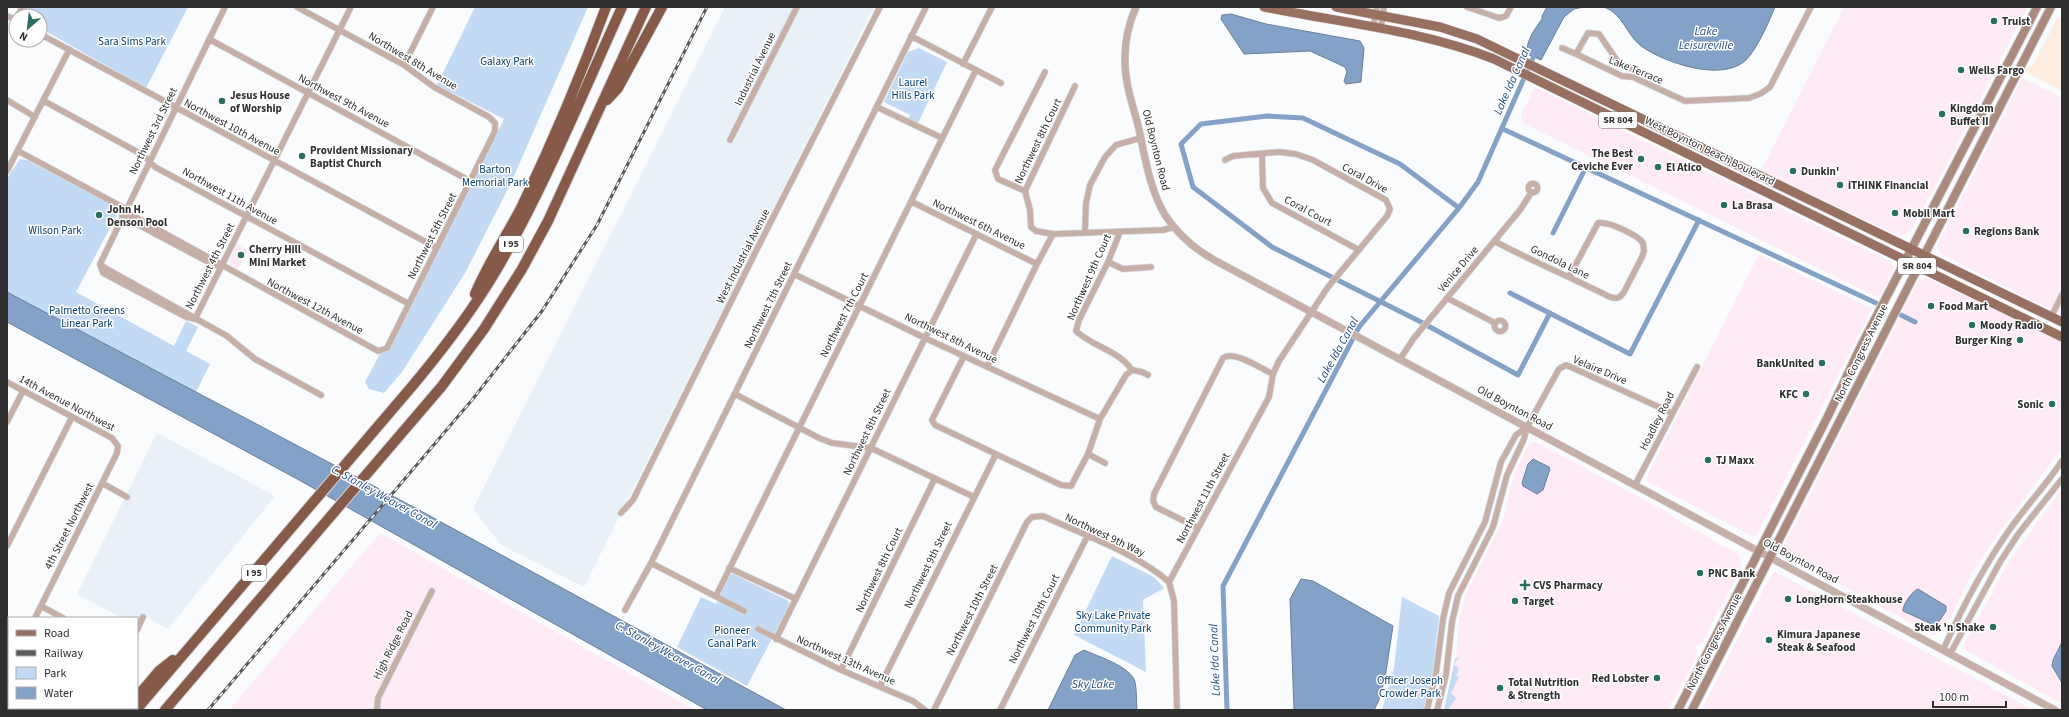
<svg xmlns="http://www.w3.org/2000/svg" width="2069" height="717" font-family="'Source Sans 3',sans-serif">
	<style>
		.commercial { fill: #feebf5 }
		.built { fill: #e9f0f8 }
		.education { fill: #feeee1 }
		.green { fill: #c2daf3 }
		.water { fill: #84a2c8; stroke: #6a809a }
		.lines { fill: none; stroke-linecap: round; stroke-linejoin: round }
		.canal { stroke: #84a2c8; stroke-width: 5 }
		.minor-casing { stroke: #d5d6d8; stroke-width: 7 }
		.tertiary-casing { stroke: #d5d6d8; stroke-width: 8 }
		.secondary-casing { stroke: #d5d6d8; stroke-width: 10 }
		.primary-casing { stroke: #d5d6d8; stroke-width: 10 }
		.motorway-casing { stroke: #d5d6d8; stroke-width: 12 }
		.minor { stroke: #c6afa7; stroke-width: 5.5 }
		.tertiary { stroke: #c6afa7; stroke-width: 7 }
		.secondary { stroke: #ab8a7e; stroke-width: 8 }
		.primary { stroke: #987061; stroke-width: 9 }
		.motorway { stroke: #865948; stroke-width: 10 }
		.rail-casing { stroke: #58595a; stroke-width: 3 }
		.rail { stroke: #fff; stroke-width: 1.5; stroke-dasharray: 4.5; stroke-linecap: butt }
		.poi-dot { fill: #296e61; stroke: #fff; stroke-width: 1.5 }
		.labels { text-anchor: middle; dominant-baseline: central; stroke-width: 3; stroke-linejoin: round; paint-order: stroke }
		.shield { fill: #fff; stroke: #6d6d6e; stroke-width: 1 }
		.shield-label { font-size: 10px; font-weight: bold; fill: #2f2f30 }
		.poi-label { font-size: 11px; font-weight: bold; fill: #2f2f30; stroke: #fff; text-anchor: start }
		.park-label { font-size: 11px; fill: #043e6b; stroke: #fff }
		.street-label { font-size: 11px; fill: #2f2f30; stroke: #fff }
		.water-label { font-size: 12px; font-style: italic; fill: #275082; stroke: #fff }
	</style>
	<rect width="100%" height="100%" fill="#f9fbfd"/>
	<path class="commercial" d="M1844,7H2027L1952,155L1910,232L1900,236L1761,171Z
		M2022,78L2062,98V315L1941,254L1937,246Z
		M1535,87L1891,262L1894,269L1879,298L1523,123L1521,115Z
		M237,244L248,250L238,270L230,265L229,262Z
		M1759,254L1872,309L1757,535L1752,536L1645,480Z
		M1928,278L2062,342V448L1995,538L1972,573L1943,632L1933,635L1785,555L1783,547L1919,280Z
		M1536,442L1670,514L1680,522L1739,554L1741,568L1702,643L1696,646L1697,655L1669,710H1444L1456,658L1459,621L1466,593L1503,520L1515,471L1529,444Z
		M2062,488V704L1962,648L2008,563Z
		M380,533L695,710H229Z
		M1775,572L1933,656L2033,710H1701L1771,575Z"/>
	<path class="built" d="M725,7H874L584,587L501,545L473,509Z
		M157,433L275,496L168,629L141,614L137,620V618H122L77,594Z"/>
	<path class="education" d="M2057,18H2062V91L2025,72L2027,67L2034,63Z"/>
	<path class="green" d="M25,7H188L146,88L40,28V16H21Z
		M475,7H588L510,185L465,273L402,372L384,393L369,389L365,382L380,354L389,350L504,119L437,85Z
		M919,48L947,62L918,123L908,119L910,115L884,102L908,52Z
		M20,159L27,160L114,206L118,213L76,292L174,346L186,321L198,327L186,351L210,364L196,392L7,292V178Z
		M1112,556L1154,577L1164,588L1143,600L1146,672L1074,635Z
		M733,574L787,600L790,604L747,686L677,647L701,597L716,604L730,575Z
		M1402,597L1439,616L1432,677L1423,710H1382L1394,668Z
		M1459,657L1454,665L1459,668L1456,676L1459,677L1451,693L1456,698L1448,710H1444L1455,659Z"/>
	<path class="water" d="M1547,7H1584L1574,9L1564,17L1541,60L1527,54C1526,40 1535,29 1542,19V16Z
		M1604,7H1775C1769,22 1757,49 1746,60C1722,83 1663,62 1641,46C1626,34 1623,14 1604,7Z
		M1231,14L1266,24L1360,41L1364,48L1361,82L1346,84L1344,81L1347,72L1345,67L1310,51L1244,54L1221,19L1222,15Z
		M7,292L419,510L786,710H707L693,702L299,480L7,322Z
		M1533,459L1549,467L1550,469L1543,490L1537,494L1523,486L1522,483L1528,464Z
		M1301,579L1313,581L1393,626L1385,678L1379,700L1374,710H1294L1290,599Z
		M1918,589L1946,606V611L1936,626L1903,611C1902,606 1912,591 1918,589Z
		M2062,642V683L2052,666L2053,660Z
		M1084,650C1097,656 1132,667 1135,682C1137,691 1136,701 1137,710H1048L1075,655Z"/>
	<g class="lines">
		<path class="canal" d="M1503,129L1876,303
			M1459,208L1400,164L1303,118L1267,116L1201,124L1181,144L1193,187L1272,247L1419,321L1518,375L1550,313
			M1553,233L1586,167
			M1510,293L1630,354L1699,220
			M1901,315L1915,322
			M1227,710L1223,586L1359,327L1459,208L1478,182L1536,51"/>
		<g class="minor-casing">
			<path id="minor" d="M1467,7L1499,18L1506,16L1511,7
				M7,16L16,20
				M18,16L22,7
				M1373,27L1377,7
				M1381,28L1384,7
				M40,34L437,248
				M911,36L1001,83
				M209,39L470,181
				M1562,48L1576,54
				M963,64L992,7
				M404,65L433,7
				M1646,76L1618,62L1599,34L1588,33L1576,54L1622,76L1633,77L1685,101L1749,98L1760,94L1770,87L1811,7
				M1075,86L1025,191L1030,210L1031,227L1036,231L1053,234L1163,230L1174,227
				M7,100L35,117
				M44,101L143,155L155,167L409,304
				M877,107L942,138
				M730,140L797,7
				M18,151L126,209
				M1262,154L1263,188L1272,203L1359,250
				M7,171L69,50
				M1528.5 188a4.5 4.5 0 1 1 9 0a4.5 4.5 0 1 1-9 0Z
				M1025,191L998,179L995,170L1045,72
				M912,202L1037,264
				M124,211L378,351L387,348L495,131V123L489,117L434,87L404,65L297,7
				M122,216L212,264L219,266
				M1085,232L1086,203L1090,185L1105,157L1116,145L1141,138
				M1120,232L1108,262L1079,320L1076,331C1093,347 1118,350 1132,370
				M1494,241C1532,261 1572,278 1610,297C1617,299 1620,298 1624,292L1642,257L1644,251L1643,243C1638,235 1608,221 1598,223L1569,277
				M1108,262L1123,269L1151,267
				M100,264L105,268L227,336L255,359L321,395
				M794,274L925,338L1100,419
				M1447,298L1495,323
				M2051,317L2062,295
				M195,319L186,317L103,273L100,264L225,7
				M195,319L351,7
				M1494.5 326a5.5 5.5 0 1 1 11 0a5.5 5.5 0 1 1-11 0Z
				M964,356L932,420L935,425L1061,485L1071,486L1088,454L1100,419L1126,375L1132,370
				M1400,359L1414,338L1520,210L1531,193
				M987,367L1037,264L1053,234
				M1132,370L1142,372L1148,375
				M7,382L112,438L118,446L117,453L35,618
				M735,394L819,438L832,443L871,448L974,497
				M7,422L23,391
				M1088,454L1105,463
				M102,483L127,497
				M1635,485L1697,367
				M621,513L633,500L758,247L880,7
				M1198,528L1156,507L1153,501L1154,494L1223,358C1234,350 1262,369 1273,374
				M7,546L72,417
				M651,563L744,611
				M729,568L796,599
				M716,596L976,70
				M41,606L63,618
				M625,610L651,563L926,7
				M758,629L841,670L913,701L925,710
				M137,630L143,617
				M776,639L976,235
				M1943,650C1962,608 1983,567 2010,529C2026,506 2046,485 2062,461
				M1950,654L2000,562L2019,533L2062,479
				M841,670L934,480
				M880,686L996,454
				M71,710L73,708
				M377,710L378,698L432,591
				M934,710L1027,522L1032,517L1043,516C1084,535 1136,553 1169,582
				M1000,710L1087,537
				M1177,710L1174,601L1169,582L1269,397L1273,374L1279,361L1328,287L1387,216L1390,209L1386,200L1313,160L1296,154L1279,152L1233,156L1225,160
				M1427,710L1436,673L1443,619L1449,593L1485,522L1501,462L1516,435L1527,427
				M1437,710L1446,675L1452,622L1458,596L1493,527L1507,475L1524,439L1527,427L1559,369L1566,365L1573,368L1672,413"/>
		</g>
		<g class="tertiary-casing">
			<path id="tertiary" d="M1136,7C1129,23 1125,40 1125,57C1124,80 1132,103 1138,125C1145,156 1149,188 1165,215C1178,235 1196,250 1216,261L2055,710"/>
		</g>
		<g class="secondary-casing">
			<path id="secondary" d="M1678,710L1828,416L1861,346L2037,7
				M1692,710L2051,7"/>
		</g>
		<g class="primary-casing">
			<path id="primary" d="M1264,7C1342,23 1420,30 1494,59L2062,337
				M1336,7L1440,27L1477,39L2062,322"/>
		</g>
		<g class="motorway-casing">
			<path id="motorway" d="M607,100L618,88L662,7
				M475,294C488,263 507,235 522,206C553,141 581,75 606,7
				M137,697L159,671L173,660
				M126,710L128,708
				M136,710L414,384C444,348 473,310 497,269C545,186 582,95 622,7
				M165,710L442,386L484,329L522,269L548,221L646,7"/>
		</g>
		<use href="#minor" class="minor"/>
		<use href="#tertiary" class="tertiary"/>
		<use href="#secondary" class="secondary"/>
		<use href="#primary" class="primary"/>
		<use href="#motorway" class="motorway"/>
		<g class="rail-casing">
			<path id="rail" d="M208,710L472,400L542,311L597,225L707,7"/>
		</g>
		<use href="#rail" class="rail"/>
	</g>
	<g class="poi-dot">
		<circle cx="1994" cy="21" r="4"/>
		<circle cx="1961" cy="70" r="4"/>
		<circle cx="222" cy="101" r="4"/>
		<circle cx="1942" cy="114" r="4"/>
		<circle cx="302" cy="156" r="4"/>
		<circle cx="1641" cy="159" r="4"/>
		<circle cx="1658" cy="167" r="4"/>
		<circle cx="1793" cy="171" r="4"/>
		<circle cx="1840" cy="185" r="4"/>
		<circle cx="1724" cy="205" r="4"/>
		<circle cx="1895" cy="213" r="4"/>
		<circle cx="99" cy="215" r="4"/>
		<circle cx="1966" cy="231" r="4"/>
		<circle cx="241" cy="255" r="4"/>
		<circle cx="1931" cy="306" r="4"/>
		<circle cx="1972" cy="325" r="4"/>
		<circle cx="2020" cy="340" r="4"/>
		<circle cx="1822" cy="363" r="4"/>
		<circle cx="1806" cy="394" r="4"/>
		<circle cx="2052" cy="404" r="4"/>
		<circle cx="1708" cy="460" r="4"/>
		<circle cx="1700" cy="573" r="4"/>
		<path d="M1523 579h4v4h4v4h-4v4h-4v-4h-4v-4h4z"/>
		<circle cx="1788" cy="599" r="4"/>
		<circle cx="1515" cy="601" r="4"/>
		<circle cx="1993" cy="627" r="4"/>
		<circle cx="1769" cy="640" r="4"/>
		<circle cx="1657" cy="678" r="4"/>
		<circle cx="1500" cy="688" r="4"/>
	</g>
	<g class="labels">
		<g class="shield">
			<rect x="1599" y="112" width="38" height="16" rx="3"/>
			<rect x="499" y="236" width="24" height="16" rx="3"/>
			<rect x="1898" y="258" width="38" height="16" rx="3"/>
			<rect x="242" y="565" width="24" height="16" rx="3"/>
		</g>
		<g class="shield-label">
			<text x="1618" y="120">SR 804</text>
			<text x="511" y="244">I 95</text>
			<text x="1917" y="266">SR 804</text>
			<text x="254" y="573">I 95</text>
		</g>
		<g class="poi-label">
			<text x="2002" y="21">Truist</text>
			<text x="1969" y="70">Wells Fargo</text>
			<text x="230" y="95">Jesus House<tspan x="230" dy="13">of Worship</tspan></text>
			<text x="1950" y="108">Kingdom<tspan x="1950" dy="13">Buffet II</tspan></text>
			<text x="310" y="150">Provident Missionary<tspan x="310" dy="13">Baptist Church</tspan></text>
			<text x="1633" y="153" text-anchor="end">The Best<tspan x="1633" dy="13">Ceviche Ever</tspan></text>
			<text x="1666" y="167">El Atico</text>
			<text x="1801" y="171">Dunkin'</text>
			<text x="1848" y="185">iTHINK Financial</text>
			<text x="1732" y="205">La Brasa</text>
			<text x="107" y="209">John H.<tspan x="107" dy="13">Denson Pool</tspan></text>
			<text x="1903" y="213">Mobil Mart</text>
			<text x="1974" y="231">Regions Bank</text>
			<text x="249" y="249">Cherry Hill<tspan x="249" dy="13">Mini Market</tspan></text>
			<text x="1939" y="306">Food Mart</text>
			<text x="1980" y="325">Moody Radio</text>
			<text x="2012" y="340" text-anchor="end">Burger King</text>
			<text x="1814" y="363" text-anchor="end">BankUnited</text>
			<text x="1798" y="394" text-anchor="end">KFC</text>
			<text x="2044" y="404" text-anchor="end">Sonic</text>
			<text x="1716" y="460">TJ Maxx</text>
			<text x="1708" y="573">PNC Bank</text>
			<text x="1533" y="585">CVS Pharmacy</text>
			<text x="1796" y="599">LongHorn Steakhouse</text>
			<text x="1523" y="601">Target</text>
			<text x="1985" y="627" text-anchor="end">Steak 'n Shake</text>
			<text x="1777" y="634">Kimura Japanese<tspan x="1777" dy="13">Steak &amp; Seafood</tspan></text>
			<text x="1649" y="678" text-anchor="end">Red Lobster</text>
			<text x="1508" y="682">Total Nutrition<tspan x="1508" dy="13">&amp; Strength</tspan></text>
		</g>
		<g class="park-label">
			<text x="132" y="41">Sara Sims Park</text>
			<text x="507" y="61">Galaxy Park</text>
			<text x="913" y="82">Laurel<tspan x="913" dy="13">Hills Park</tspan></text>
			<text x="495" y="169">Barton<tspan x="495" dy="13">Memorial Park</tspan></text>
			<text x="55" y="230">Wilson Park</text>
			<text x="87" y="310">Palmetto Greens<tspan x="87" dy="13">Linear Park</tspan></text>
			<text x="1113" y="615">Sky Lake Private<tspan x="1113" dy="13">Community Park</tspan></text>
			<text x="732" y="630">Pioneer<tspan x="732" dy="13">Canal Park</tspan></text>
			<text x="1410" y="680">Officer Joseph<tspan x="1410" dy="13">Crowder Park</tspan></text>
		</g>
		<g class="street-label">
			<text transform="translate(413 61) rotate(31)">Northwest 8th Avenue</text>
			<text transform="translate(755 69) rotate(-64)">Industrial Avenue</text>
			<text transform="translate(1636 70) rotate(22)">Lake Terrace</text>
			<text transform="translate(344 101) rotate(28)">Northwest 9th Avenue</text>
			<text transform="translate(232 127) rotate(28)">Northwest 10th Avenue</text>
			<text transform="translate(153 131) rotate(-64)">Northwest 3rd Street</text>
			<text transform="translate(1038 141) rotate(-64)">Northwest 8th Court</text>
			<text transform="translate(1156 150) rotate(76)">Old Boynton Road</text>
			<text transform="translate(1710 151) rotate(26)">West Boynton Beach Boulevard</text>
			<text transform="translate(1365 178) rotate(29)">Coral Drive</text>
			<text transform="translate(230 196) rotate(29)">Northwest 11th Avenue</text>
			<text transform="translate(1308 211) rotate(28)">Coral Court</text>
			<text transform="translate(979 224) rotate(26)">Northwest 6th Avenue</text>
			<text transform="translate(432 236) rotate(-63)">Northwest 5th Street</text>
			<text transform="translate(743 256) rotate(-63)">West Industrial Avenue</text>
			<text transform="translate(1560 262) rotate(26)">Gondola Lane</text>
			<text transform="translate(210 266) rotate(-63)">Northwest 4th Street</text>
			<text transform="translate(1458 269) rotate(-50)">Venice Drive</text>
			<text transform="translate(1089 277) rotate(-66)">Northwest 9th Court</text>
			<text transform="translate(768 305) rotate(-64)">Northwest 7th Street</text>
			<text transform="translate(315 306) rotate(28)">Northwest 12th Avenue</text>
			<text transform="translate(844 315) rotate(-63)">Northwest 7th Court</text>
			<text transform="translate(951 338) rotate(26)">Northwest 8th Avenue</text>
			<text transform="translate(1861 353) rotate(-64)">North Congress Avenue</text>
			<text transform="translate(1600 370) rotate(23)">Velaire Drive</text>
			<text transform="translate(67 403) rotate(28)">14th Avenue Northwest</text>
			<text transform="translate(1515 408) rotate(28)">Old Boynton Road</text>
			<text transform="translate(1657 421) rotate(-63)">Hoadley Road</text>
			<text transform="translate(867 432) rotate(-64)">Northwest 8th Street</text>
			<text transform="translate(1203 498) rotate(-62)">Northwest 11th Street</text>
			<text transform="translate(69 526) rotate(-63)">4th Street Northwest</text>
			<text transform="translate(1105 535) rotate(25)">Northwest 9th Way</text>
			<text transform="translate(1801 561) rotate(28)">Old Boynton Road</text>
			<text transform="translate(928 565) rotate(-64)">Northwest 9th Street</text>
			<text transform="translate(879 570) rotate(-64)">Northwest 8th Court</text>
			<text transform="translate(972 610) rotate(-63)">Northwest 10th Street</text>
			<text transform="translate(1034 619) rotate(-63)">Northwest 10th Court</text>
			<text transform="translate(1714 642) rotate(-63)">North Congress Avenue</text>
			<text transform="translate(393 645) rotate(-63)">High Ridge Road</text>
			<text transform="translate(846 660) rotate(24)">Northwest 13th Avenue</text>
		</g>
		<g class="water-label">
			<text x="1706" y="31">Lake<tspan x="1706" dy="14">Leisureville</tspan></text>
			<text transform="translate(1512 81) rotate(-66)">Lake Ida Canal</text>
			<text transform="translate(1338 350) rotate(-61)">Lake Ida Canal</text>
			<text transform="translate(384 497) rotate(29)">C. Stanley Weaver Canal</text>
			<text transform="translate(668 653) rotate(29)">C. Stanley Weaver Canal</text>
			<text transform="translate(1215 660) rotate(-92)">Lake Ida Canal</text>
			<text x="1093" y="684">Sky Lake</text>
		</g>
	</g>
	<rect width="2069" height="717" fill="none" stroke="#2f2f30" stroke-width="16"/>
	<rect x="8" y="617" width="130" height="92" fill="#ffffff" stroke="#acacac"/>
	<rect x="16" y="630" width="20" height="6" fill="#987061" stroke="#acacac"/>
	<text x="44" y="637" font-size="12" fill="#2f2f30">Road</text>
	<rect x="16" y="650" width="20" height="6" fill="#58595a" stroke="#acacac"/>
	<text x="44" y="657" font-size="12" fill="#2f2f30">Railway</text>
	<rect x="16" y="667" width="20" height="12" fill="#c2daf3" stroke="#acacac"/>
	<text x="44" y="677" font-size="12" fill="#2f2f30">Park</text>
	<rect x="16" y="687" width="20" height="12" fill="#84a2c8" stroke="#acacac"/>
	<text x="44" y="697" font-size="12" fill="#2f2f30">Water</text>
	<g transform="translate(28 28) rotate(208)"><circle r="19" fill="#ffffff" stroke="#acacac"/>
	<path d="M0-3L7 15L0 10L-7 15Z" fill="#296e61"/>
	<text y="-6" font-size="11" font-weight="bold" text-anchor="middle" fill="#2f2f30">N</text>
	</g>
	<path d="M1933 701v6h73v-6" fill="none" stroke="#2f2f30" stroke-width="2"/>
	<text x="1939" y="701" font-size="12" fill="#2f2f30" stroke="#ffffff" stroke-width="3" paint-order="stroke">100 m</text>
</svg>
